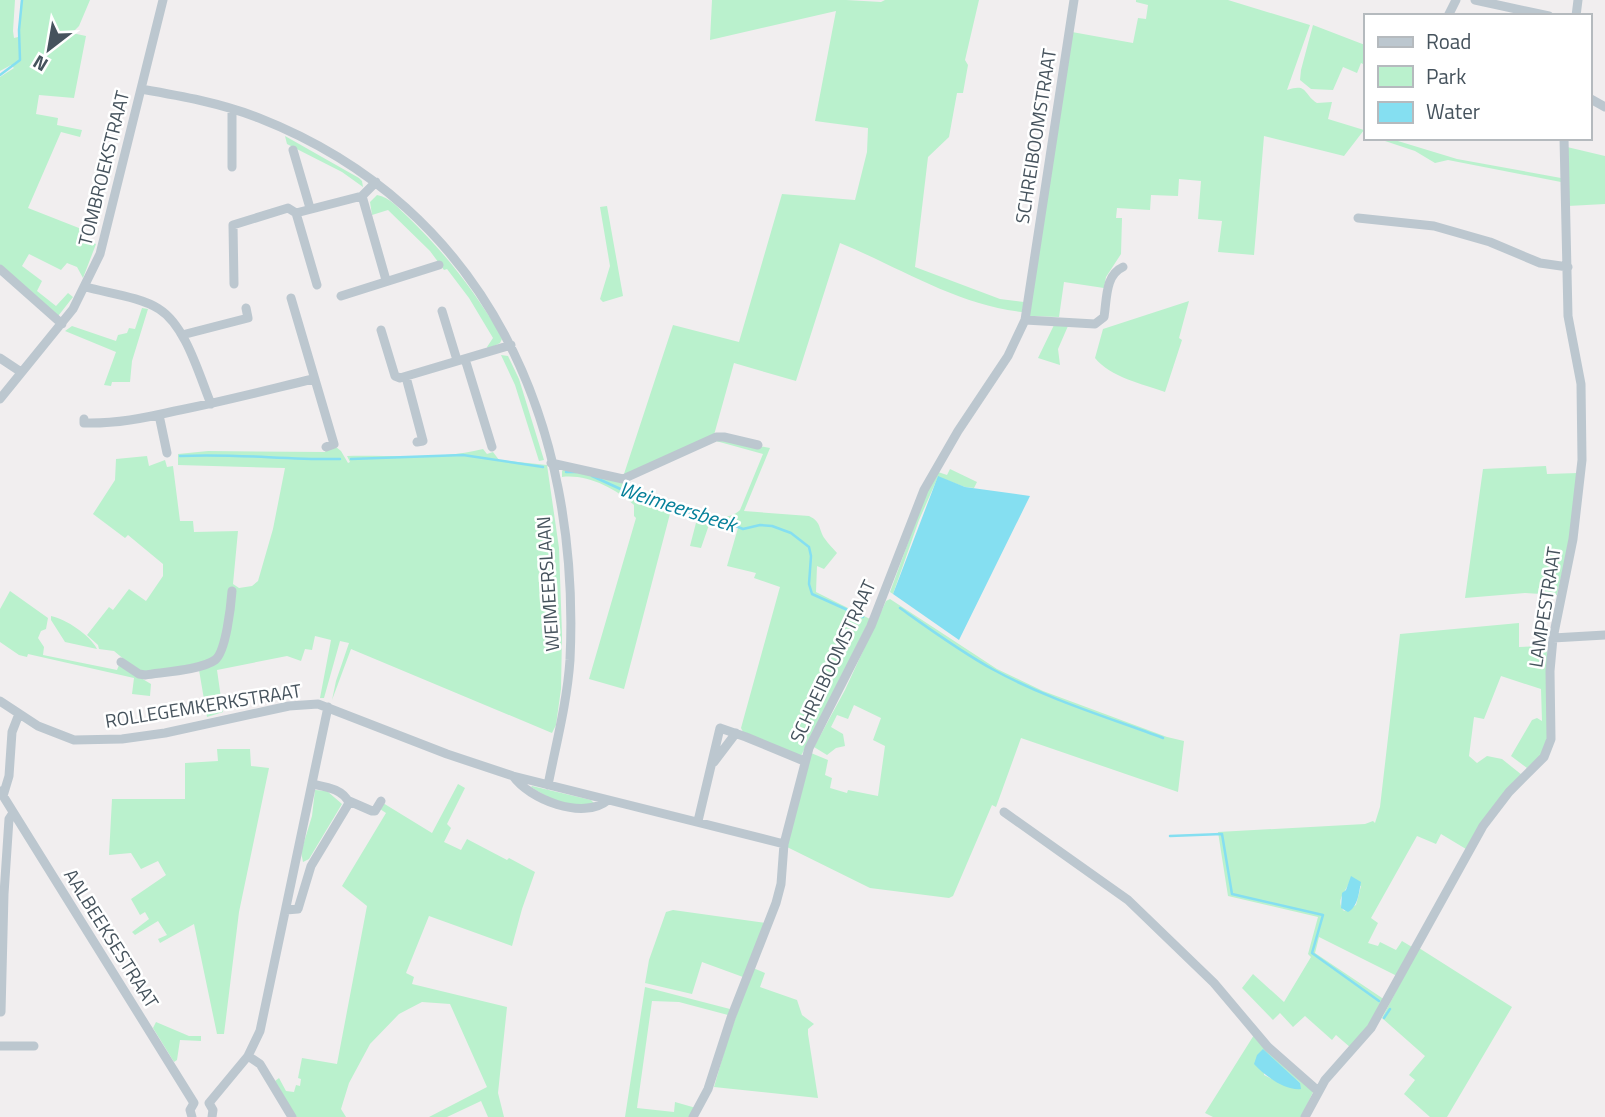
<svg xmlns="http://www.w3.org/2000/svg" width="1605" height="1117" font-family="'Titillium Web',sans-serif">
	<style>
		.green { fill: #baf1cd; fill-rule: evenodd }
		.water { fill: #85dff1 }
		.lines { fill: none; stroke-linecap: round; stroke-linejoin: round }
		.stream { stroke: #85dff1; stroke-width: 2.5 }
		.minor { stroke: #bcc7cf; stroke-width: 9 }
		.labels { text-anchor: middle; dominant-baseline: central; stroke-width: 5; stroke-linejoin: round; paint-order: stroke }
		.street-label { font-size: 19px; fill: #46535d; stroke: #fff }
		.water-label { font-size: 21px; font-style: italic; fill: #06809a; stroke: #fff }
	</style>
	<rect width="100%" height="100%" fill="#f1eeef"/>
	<path class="green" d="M0,0H15L13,31L14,38L18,37L21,0H90L79,26L72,33L86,36L74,98L39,95L36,114L58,118L57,125L82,130L80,137L61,132L28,208L84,230L82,238L96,244L83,278L77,267L67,263L61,270L29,254L22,266L42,281L37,291L56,306L68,293L73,297L55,320L0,272V77L14,68L11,65L0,71Z
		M712,0H846L881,2L885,0H979L965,60L968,65L963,93H957L949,137L928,157L915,267L1000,299L1024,302L1022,312C957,305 899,267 840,243L796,381L734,363L714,435L623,477L673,325L739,342L782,194L855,200L867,152L868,128L815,121L836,11L710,40Z
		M1136,0H1228L1310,25L1287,90C1308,83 1303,94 1317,103L1332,102L1328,119L1364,130L1344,156L1264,136L1254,255L1218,252L1222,221L1198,219L1201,181L1179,179L1178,196L1151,195L1150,210L1117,208L1116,218H1122L1121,254L1106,277L1104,288L1064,282L1059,317L1030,316L1029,313L1072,32L1133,43L1138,18L1146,19L1148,5L1136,2Z
		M1313,25L1365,45V65L1361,63L1357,73L1343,67L1333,90L1311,89L1300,80L1301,70Z
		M285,136L359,178L362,181L363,187L342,172L287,144Z
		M1376,138H1388L1457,159L1561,178V182L1448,160L1435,163L1415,151Z
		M1567,147L1605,156V204L1568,206Z
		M377,195C390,197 399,209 408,217C447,255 471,287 500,333L502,339L500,343L488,349L487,347L493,338L469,298L447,269L444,270L430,251L388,210L372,215L370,202Z
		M607,206L623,296L603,302L600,299L610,266L600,207Z
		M1189,301L1179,338L1182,340L1165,392C1143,384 1110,377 1095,358L1103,329Z
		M142,308L148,309L132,361L130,382H112L111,386L104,385L116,352L65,331L72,326L116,341L118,335L127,333L129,328L135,329Z
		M1054,325L1068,326L1058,349L1060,365L1038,358Z
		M501,355L508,356L519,379L544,460L539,461L515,385Z
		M718,439L770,448L744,511L809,516C822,522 818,529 825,539C828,544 833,548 837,553L824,569L817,566L816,592L870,619L801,756L743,732L741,728L780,587L754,578L756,573L727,566L738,528L710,522L701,548L690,546L697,519L671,510L624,689L589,679L636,518L634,516V505C615,488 587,474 562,477V471L565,468L625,482L626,487C634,493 642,493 651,496C672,505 721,529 740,510L763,454L716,441Z
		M336,447L341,451L348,463L350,462L347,456C391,455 440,460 483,449L487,454L493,452L499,460L547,465L559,548L562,634L561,689L556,725L552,733L351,649L332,700L336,681L349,643L340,641L324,698H320L331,640L315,636L312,650L305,649L301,661L287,656L217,670L223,712L207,717L199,670L153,678L137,670L114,651L99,649L98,645L87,635L109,607L113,610L129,589L146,601L163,576V564L128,535L125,538L93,514L115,480L116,459L147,456L149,466L165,460L167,467L173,466L180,521H193L194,532L238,531L233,584L239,588L252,586L258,581L273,529L285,468L178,465V454L208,451L325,452L326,450Z
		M1546,466L1547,474L1578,473L1568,547L1557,595L1525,593L1465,598L1483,469Z
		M950,469L977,482L974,488L965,487L938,477L919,520L893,594L890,592L927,491L938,472L947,475Z
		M10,591L48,618L46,629L41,631L38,638L44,647L43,655L117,670L119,665L151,684L150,696L132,694L134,678L28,654L27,657L19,655L0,642V609Z
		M890,599L997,669L1043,691L1167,737L1184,741L1178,792L1021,738L996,807L992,805L953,896L949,898L870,888L787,847L811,753L828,760L825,775L832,778L830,788L847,793L848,790L878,796L885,746L873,740L881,718L854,705L848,719L837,715L831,727L843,734L845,746L836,748L827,755L814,747L845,690L886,601Z
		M51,616C66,619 90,635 97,649L65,642L51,620Z
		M1519,623V647L1547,646C1546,666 1552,739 1544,752C1540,758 1532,763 1527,768L1511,756L1532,720L1537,718L1542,721L1541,689L1501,676L1484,719L1474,717L1469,756L1477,763L1487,756L1502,759L1522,775L1466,849L1441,834L1436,844L1417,836L1371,918L1378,923L1368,943L1378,946L1380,942L1396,950L1402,941L1412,947L1397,976L1319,937L1315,953L1385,1000L1371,1024L1351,1048L1336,1035L1332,1040L1305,1016L1293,1027L1280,1013L1273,1020L1242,988L1253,974L1284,1002L1311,957L1308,954L1318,917L1228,896L1218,832L1365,824L1373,821L1375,823L1380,807L1400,634ZM1349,883L1361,886L1356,905L1344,911C1335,900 1345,893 1349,883Z
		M217,749H250L251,766L269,768L239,912L224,1034H217L194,924L160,943L158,939L167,935L158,921L135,935L132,932L149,919L145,912L140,915L131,899L166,875L158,861L141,869L131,853L109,855L112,799H185V763L218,761Z
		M458,784L465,788L447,824L451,828L444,842L461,850L467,839L507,860L509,858L535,872L522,909L512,946L429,916L406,973L414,977L412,984L507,1007L498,1093L504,1117H488L481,1101L447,1117H429L487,1087L450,1004L422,1002L399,1014L370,1044L349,1083L341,1109L346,1117H296L275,1081L279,1078L286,1091L294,1092L296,1085L300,1086L301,1079L298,1078L302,1058L337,1064L367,906L342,886L386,813L380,809L383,803L432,833Z
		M532,786L591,800L594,803C572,811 550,799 531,787Z
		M315,790L327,791L342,804L309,859L303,862L301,852L312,816Z
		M673,910L765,923L743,977L702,962L692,994L645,983L649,960L666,912Z
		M1419,948L1512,1007L1447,1117H1430L1404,1094L1415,1080L1409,1075L1425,1056L1382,1018Z
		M753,968L765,973L760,987L797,1000L802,1015L814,1024L808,1029V1034L818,1098L714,1087L727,1042Z
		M645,987L730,1009L728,1015L679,1002L652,1001L637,1108L674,1112L675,1102L696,1108L689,1117H625Z
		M156,1022L189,1036H201V1041L180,1040L177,1060L174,1062L153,1028Z
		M1254,1035L1313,1092L1301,1117H1213L1205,1113ZM1263,1050L1300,1083L1284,1085L1264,1075Z"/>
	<path class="water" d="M938,476L965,487L1030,496L959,640L893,594Z
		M1351,876L1361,882C1359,892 1358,907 1348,912L1341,908L1342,893L1346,890Z
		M1263,1049L1300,1083L1301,1089C1285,1091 1264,1075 1254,1064L1257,1055Z"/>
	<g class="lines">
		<path class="stream" d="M0,75L20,60L19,30L22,0
			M180,456C234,453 286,460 340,459
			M351,459L463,455L543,467
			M566,472H576
			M592,476L627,492L647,497L701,518L726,522L743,529L760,525L772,526L791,533L809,547L811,556L809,584L812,594L863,617
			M900,608C931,630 961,652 994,670C1047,699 1107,717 1163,738
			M1170,836L1222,834L1232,894L1323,915L1312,953L1379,1001
			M1384,1018L1390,1009"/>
		<path class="minor" d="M1475,0L1549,16
			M1448,16L1456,0
			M1576,16L1578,0
			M141,89C181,96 221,103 259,118C488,208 581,425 570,660C567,703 556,744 548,785
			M1589,98L1605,107
			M293,150L310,208
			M232,167V109
			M362,196L386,280
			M1358,218L1434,226L1490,242L1540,263L1568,267
			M0,269L62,324
			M234,284L233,225L288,208L296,213
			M317,285L296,213L362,196L376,182
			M86,287C107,293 141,297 159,309C186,326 199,375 211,404
			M341,296L439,265
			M291,298L334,444L326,447
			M442,311L457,360
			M1025,320L1095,324L1104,317C1107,299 1105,275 1123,267
			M381,330L395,376L400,378L511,345
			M182,335L248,318L246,308
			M0,358L21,372
			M465,359L492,447
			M406,377L423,441L417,442
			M0,399L73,309L100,254L163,0
			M159,415L167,453
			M84,419V423C115,424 145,418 175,411C221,402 267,390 313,379
			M551,463L623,479L716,437H724L758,445
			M1553,638L1605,635
			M121,662L139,674L145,675C164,672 201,670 215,660C226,652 231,605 232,591
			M0,701L38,726L74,740L122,739L165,733L289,706L318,704L447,754L513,776L784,844
			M714,762L736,733
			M513,776C529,799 583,821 608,800
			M0,791L194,1103
			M3,796L9,776L12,732L19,714
			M349,801L372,811H375L381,801
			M1004,812L1128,900L1214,983L1268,1047L1318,1091
			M698,821L720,728L746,737L804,761
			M286,910L298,909L311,866L349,803C343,789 326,787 312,784
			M1,1012L4,894L9,819L13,813
			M0,1046H34
			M248,1056L260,1064L292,1117
			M209,1103L248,1056L260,1031L328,707
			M209,1103L213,1110L212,1117
			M192,1117L190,1110L194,1103
			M693,1117L708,1089L731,1018L776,903L781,884L784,844L809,748L871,626L924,490L958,431L1008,356L1025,320L1074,0
			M1305,1117L1325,1080L1371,1028L1483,826L1509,792L1544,757L1551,739L1550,671L1553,638L1573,539L1582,460L1581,384L1568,316L1564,138"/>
	</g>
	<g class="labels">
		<g class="street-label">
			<text transform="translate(1035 136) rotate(-81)">SCHREIBOOMSTRAAT</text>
			<text transform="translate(103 168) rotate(-76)">TOMBROEKSTRAAT</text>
			<text transform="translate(547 584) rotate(-94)">WEIMEERSLAAN</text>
			<text transform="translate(1544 607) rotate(-81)">LAMPESTRAAT</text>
			<text transform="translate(832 661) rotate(-65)">SCHREIBOOMSTRAAT</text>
			<text transform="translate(203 705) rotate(-9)">ROLLEGEMKERKSTRAAT</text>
			<text transform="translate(112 938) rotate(58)">AALBEEKSESTRAAT</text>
		</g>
		<g class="water-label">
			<text transform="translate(678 506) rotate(18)">Weimeersbeek</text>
		</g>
	</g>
	<rect x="1364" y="14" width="228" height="126" fill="#ffffff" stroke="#b5babe" stroke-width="2"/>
	<rect x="1378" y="37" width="35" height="10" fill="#bcc7cf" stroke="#b5babe" stroke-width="2"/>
	<text x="1426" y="49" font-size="21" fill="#46535d">Road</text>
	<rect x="1378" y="66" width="35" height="21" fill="#baf1cd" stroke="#b5babe" stroke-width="2"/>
	<text x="1426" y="84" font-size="21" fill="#46535d">Park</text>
	<rect x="1378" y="102" width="35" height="21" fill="#85dff1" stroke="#b5babe" stroke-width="2"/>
	<text x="1426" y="119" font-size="21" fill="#46535d">Water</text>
	<g transform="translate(49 49) rotate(211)" stroke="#ffffff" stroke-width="5" paint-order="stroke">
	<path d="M0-5L12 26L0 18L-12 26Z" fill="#46535d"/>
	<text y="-10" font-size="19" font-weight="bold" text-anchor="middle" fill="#46535d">N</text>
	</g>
</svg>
